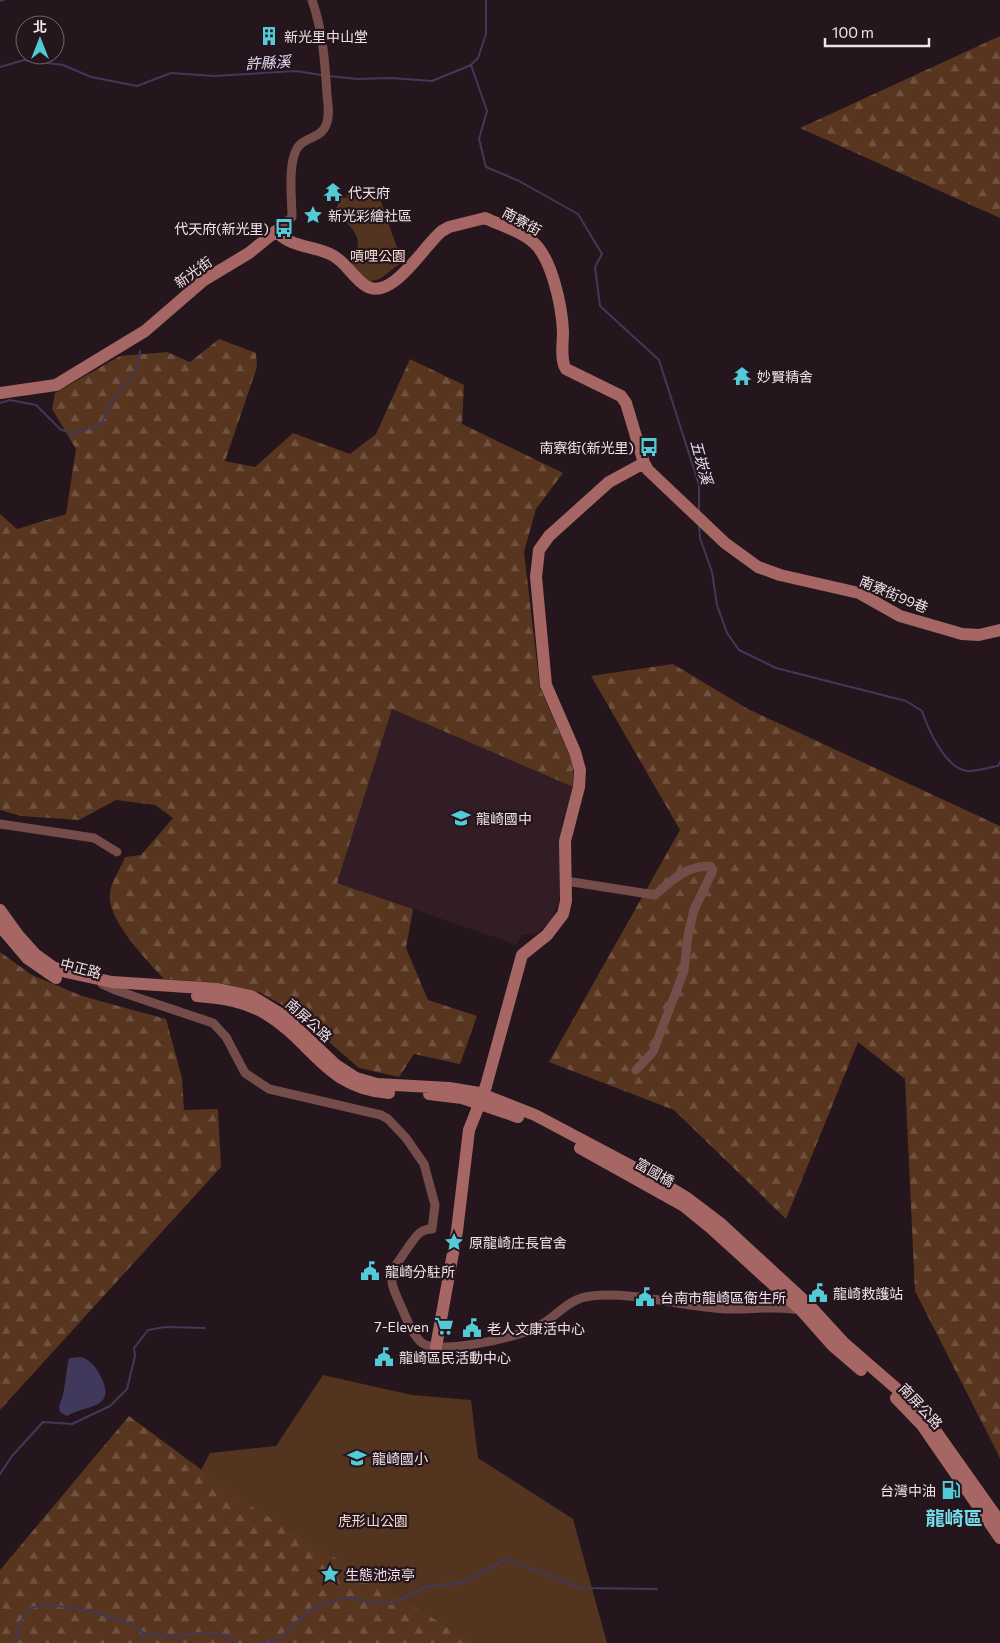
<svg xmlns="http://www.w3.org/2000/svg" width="1000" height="1643" font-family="Commissioner,'Noto Sans TC',sans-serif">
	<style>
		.built { fill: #321c25 }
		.green { fill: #53341f }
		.forest { fill: url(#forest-firs) }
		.water { fill: #41395c }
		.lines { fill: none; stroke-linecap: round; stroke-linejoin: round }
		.stream { stroke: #41395c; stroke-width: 2 }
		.street { stroke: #744c4a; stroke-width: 9 }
		.secondary { stroke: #a66764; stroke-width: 12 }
		.secondary-bridge { stroke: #a66764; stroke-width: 12 }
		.labels { text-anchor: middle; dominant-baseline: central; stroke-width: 4.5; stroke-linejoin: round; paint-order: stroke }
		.poi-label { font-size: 14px; fill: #f0e4e8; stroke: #25151c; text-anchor: start }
		.street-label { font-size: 14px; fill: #f0e4e8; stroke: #25151c }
		.park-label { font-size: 14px; fill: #f9decf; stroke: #25151c }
		.water-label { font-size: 15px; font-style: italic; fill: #e2ddf7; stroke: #25151c }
		.district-label { font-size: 19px; font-weight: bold; fill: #74dfea; stroke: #25151c }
	</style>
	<defs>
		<pattern id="forest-firs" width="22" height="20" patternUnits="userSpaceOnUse" patternTransform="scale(1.25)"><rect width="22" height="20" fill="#57351e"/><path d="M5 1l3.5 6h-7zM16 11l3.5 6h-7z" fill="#6f523f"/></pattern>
	</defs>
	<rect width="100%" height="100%" fill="#25151c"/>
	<path class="built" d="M392,709L573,787L561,829L559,901L551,921L537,933L522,935L517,945L337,883Z"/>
	<path class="green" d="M342,195L379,196L402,262L380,279L368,282L350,267C360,246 363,239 345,221C341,216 338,215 336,209Z
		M323,1375L412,1395L471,1400L478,1458L573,1519L607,1643H153L136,1592L210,1453L276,1446Z"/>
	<path class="forest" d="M1000,36V218L800,128Z
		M219,339L256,353L257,367L225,461L255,467L293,433L350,454L376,434L410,359L464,385L462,424L563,473L536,509L524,552L540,688L573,763V787L392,709L337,883L413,909L406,948L428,1000L477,1016L460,1064L414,1054L399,1077L359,1068L293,1011L259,992L219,983L164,979C147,960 106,919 110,893C111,882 121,868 125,857L141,855L173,818L155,805L116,800L79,820L21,816L0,810V514L17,529L66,514L76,449L52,409L55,393L120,356L167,352L190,362Z
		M673,664L748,709L1000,826V1458L915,1291L905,1079L858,1042L786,1219L674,1110L549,1062L680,830L591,676Z
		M0,952L32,975L82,996L166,1019L182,1078L184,1110L218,1109L221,1167L0,1410Z
		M129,1416L249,1505L473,1643H0V1570Z"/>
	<path class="water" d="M81,1357C89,1359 96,1367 100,1375C118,1410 87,1404 67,1416L60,1412L59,1406C66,1391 65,1374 69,1358Z"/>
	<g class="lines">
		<path class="stream" d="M0,1L4,0
			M471,65L487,111L479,139L486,167L519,181L578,214L602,254L595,267L600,306L659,360L699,485V511
			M0,67L24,60L63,65L91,77L137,86L171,73L214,76L296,71L321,75
			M329,76L357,79L391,78L432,81L471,65L478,58L486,34V0
			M0,403L10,400L36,405L61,430L74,433L101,425C105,415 110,405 116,396C130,374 136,383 140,351
			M699,526L700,538L712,572L717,605L727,633L739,650L776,668L906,701L922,711C928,729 945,768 967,771C976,772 989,767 998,766L1000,762
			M0,1474L12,1456L43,1422L72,1424L110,1406L127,1389L135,1356L134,1348L148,1330L165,1327L205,1328
			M142,1632C154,1635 168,1638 181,1636C202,1632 219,1628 237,1643
			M16,1643L17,1627L30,1608L47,1604L98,1613L132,1625L142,1632L145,1643
			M259,1643L277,1640L312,1608L345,1598L391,1604L426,1587L462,1583L506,1559L581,1588L657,1589"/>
		<path class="street" d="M276,231L292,217C292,200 286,154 302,143C310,137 322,136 326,125C330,116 328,104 327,95C325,62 323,32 312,0
			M0,824L94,838L117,852
			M566,881L655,895C673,880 685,866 710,866L713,870L694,910L688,935L684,971L653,1052L636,1070
			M102,984L115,990L213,1023L226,1037L245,1073L269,1089L381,1115L388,1119L406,1138L424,1164L435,1205L432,1229C429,1229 424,1230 421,1232C415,1235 402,1257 396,1265C387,1277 394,1291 400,1304C405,1315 412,1335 422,1343C438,1355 522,1337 539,1326C557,1316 569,1298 591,1296C635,1291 681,1307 726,1309C753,1310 773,1305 801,1310"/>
		<path class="secondary" d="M0,393L56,385L145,331L204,280L249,253L276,231C291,248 313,245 332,255C346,262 353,278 366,286C392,302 424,245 442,231L449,227L485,218C500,225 521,231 533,242C552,258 562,307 563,332C563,343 560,360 566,369L621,396L626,403L644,463L648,470L725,543L758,567L780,575L859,593L900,616L962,634L979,635L1000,630
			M0,910L18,935L35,954L53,967L66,972L112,982L218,989L251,996L284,1016L336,1065L356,1078L377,1084L449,1088L479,1093L535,1115L652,1177L687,1198L720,1223L810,1306L844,1343L920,1409L1000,1522
			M0,926L27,958L56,978
			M197,996C222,998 245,1001 266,1014C314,1043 325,1088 389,1093
			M486,1086L522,955L547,935L563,914L566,901L565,841L579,787L580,770L575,752L546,685L536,577L539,550L549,536L609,482L644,463
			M429,1094L462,1098L518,1117
			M580,1148L684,1206L711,1228L801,1310L833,1346L861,1370
			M436,1347L457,1231L469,1130L475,1115
			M896,1398L922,1425L1000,1538"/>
		<path class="secondary-bridge" d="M475,1115L486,1086"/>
	</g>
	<defs>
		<g id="building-bare" transform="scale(1.5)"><path d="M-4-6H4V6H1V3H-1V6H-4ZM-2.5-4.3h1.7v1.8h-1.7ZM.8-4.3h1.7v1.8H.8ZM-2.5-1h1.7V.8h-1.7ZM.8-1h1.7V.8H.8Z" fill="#52cbd7" stroke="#25151c" stroke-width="2.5" paint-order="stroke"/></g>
		<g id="temple-bare" transform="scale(1.5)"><path d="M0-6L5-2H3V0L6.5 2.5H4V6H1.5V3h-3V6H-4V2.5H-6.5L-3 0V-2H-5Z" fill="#52cbd7" stroke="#25151c" stroke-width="2.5" paint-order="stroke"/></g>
		<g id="sight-bare" transform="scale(1.5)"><path d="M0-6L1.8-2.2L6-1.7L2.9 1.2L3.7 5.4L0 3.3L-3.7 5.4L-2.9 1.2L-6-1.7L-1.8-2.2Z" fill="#52cbd7" stroke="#25151c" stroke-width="2.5" paint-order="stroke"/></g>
		<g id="bus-bare" transform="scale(1.5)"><path d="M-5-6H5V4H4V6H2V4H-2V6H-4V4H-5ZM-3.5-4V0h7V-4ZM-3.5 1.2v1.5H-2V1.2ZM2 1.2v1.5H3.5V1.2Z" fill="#52cbd7" stroke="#25151c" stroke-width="2.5" paint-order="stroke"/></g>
		<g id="school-bare" transform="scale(1.5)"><path d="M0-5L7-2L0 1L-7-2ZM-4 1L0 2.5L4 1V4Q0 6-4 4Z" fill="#52cbd7" stroke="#25151c" stroke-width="2.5" paint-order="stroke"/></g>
		<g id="civic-bare" transform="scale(1.5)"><path d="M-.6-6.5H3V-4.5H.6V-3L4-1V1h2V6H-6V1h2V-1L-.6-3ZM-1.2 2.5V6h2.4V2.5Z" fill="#52cbd7" stroke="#25151c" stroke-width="2.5" paint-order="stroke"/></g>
		<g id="supermarket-bare" transform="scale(1.5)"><path d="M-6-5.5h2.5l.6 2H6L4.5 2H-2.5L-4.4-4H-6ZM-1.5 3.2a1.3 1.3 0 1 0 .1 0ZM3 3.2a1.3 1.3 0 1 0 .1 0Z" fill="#52cbd7" stroke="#25151c" stroke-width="2.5" paint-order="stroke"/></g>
		<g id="fuel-bare" transform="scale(1.5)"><path d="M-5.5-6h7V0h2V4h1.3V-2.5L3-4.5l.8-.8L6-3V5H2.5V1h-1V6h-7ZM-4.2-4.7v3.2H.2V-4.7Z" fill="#52cbd7" stroke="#25151c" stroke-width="2.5" paint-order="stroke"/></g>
	</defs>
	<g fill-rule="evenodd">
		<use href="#building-bare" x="269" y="36"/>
		<use href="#temple-bare" x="333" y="192"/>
		<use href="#sight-bare" x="313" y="215"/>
		<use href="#bus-bare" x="284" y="228"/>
		<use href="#temple-bare" x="742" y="376"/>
		<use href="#bus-bare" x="649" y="447"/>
		<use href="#school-bare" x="461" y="818"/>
		<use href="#sight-bare" x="454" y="1242"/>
		<use href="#civic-bare" x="370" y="1271"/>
		<use href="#civic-bare" x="818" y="1293"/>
		<use href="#civic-bare" x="645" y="1297"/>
		<use href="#supermarket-bare" x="444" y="1326"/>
		<use href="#civic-bare" x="472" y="1328"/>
		<use href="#civic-bare" x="384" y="1357"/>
		<use href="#school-bare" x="357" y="1458"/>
		<use href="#fuel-bare" x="951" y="1490"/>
		<use href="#sight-bare" x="330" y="1574"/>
	</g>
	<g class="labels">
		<g class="poi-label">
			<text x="284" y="36">新光里中山堂</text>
			<text x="348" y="192">代天府</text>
			<text x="328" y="215">新光彩繪社區</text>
			<text x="269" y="228" text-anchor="end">代天府(新光里)</text>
			<text x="757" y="376">妙賢精舍</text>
			<text x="634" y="447" text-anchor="end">南寮街(新光里)</text>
			<text x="476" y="818">龍崎國中</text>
			<text x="469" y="1242">原龍崎庄長官舍</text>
			<text x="385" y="1271">龍崎分駐所</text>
			<text x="833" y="1293">龍崎救護站</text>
			<text x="660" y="1297">台南市龍崎區衛生所</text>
			<text x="429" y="1326" text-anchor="end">7-Eleven</text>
			<text x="487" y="1328">老人文康活中心</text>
			<text x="399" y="1357">龍崎區民活動中心</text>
			<text x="372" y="1458">龍崎國小</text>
			<text x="936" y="1490" text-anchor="end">台灣中油</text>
			<text x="345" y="1574">生態池涼亭</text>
		</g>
		<g class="street-label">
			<text transform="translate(522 221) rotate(29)">南寮街</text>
			<text transform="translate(193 272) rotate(-36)">新光街</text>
			<text transform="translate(894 594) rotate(23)">南寮街99巷</text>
			<text transform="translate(81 968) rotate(15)">中正路</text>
			<text transform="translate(309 1020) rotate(42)">南屏公路</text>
			<text transform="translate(655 1172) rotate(30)">富國橋</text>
			<text transform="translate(921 1406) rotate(47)">南屏公路</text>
		</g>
		<g class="park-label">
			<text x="378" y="255">嗊哩公園</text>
			<text x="373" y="1520">虎形山公園</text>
		</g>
		<g class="water-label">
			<text transform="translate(268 62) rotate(-3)">許縣溪</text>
			<text transform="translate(702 462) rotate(75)">五崁溪</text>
		</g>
		<g class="district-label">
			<text x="954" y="1517">龍崎區</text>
		</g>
	</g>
	<g transform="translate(40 40)"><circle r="24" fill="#25151c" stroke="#76686e"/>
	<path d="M0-4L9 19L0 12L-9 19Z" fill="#52cbd7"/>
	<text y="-8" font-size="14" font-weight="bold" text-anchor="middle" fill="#f0e4e8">北</text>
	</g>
	<path d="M825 38v8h104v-8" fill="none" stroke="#f0e4e8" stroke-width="2.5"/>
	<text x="832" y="38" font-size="15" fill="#f0e4e8" stroke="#25151c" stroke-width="4" paint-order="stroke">100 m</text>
</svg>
